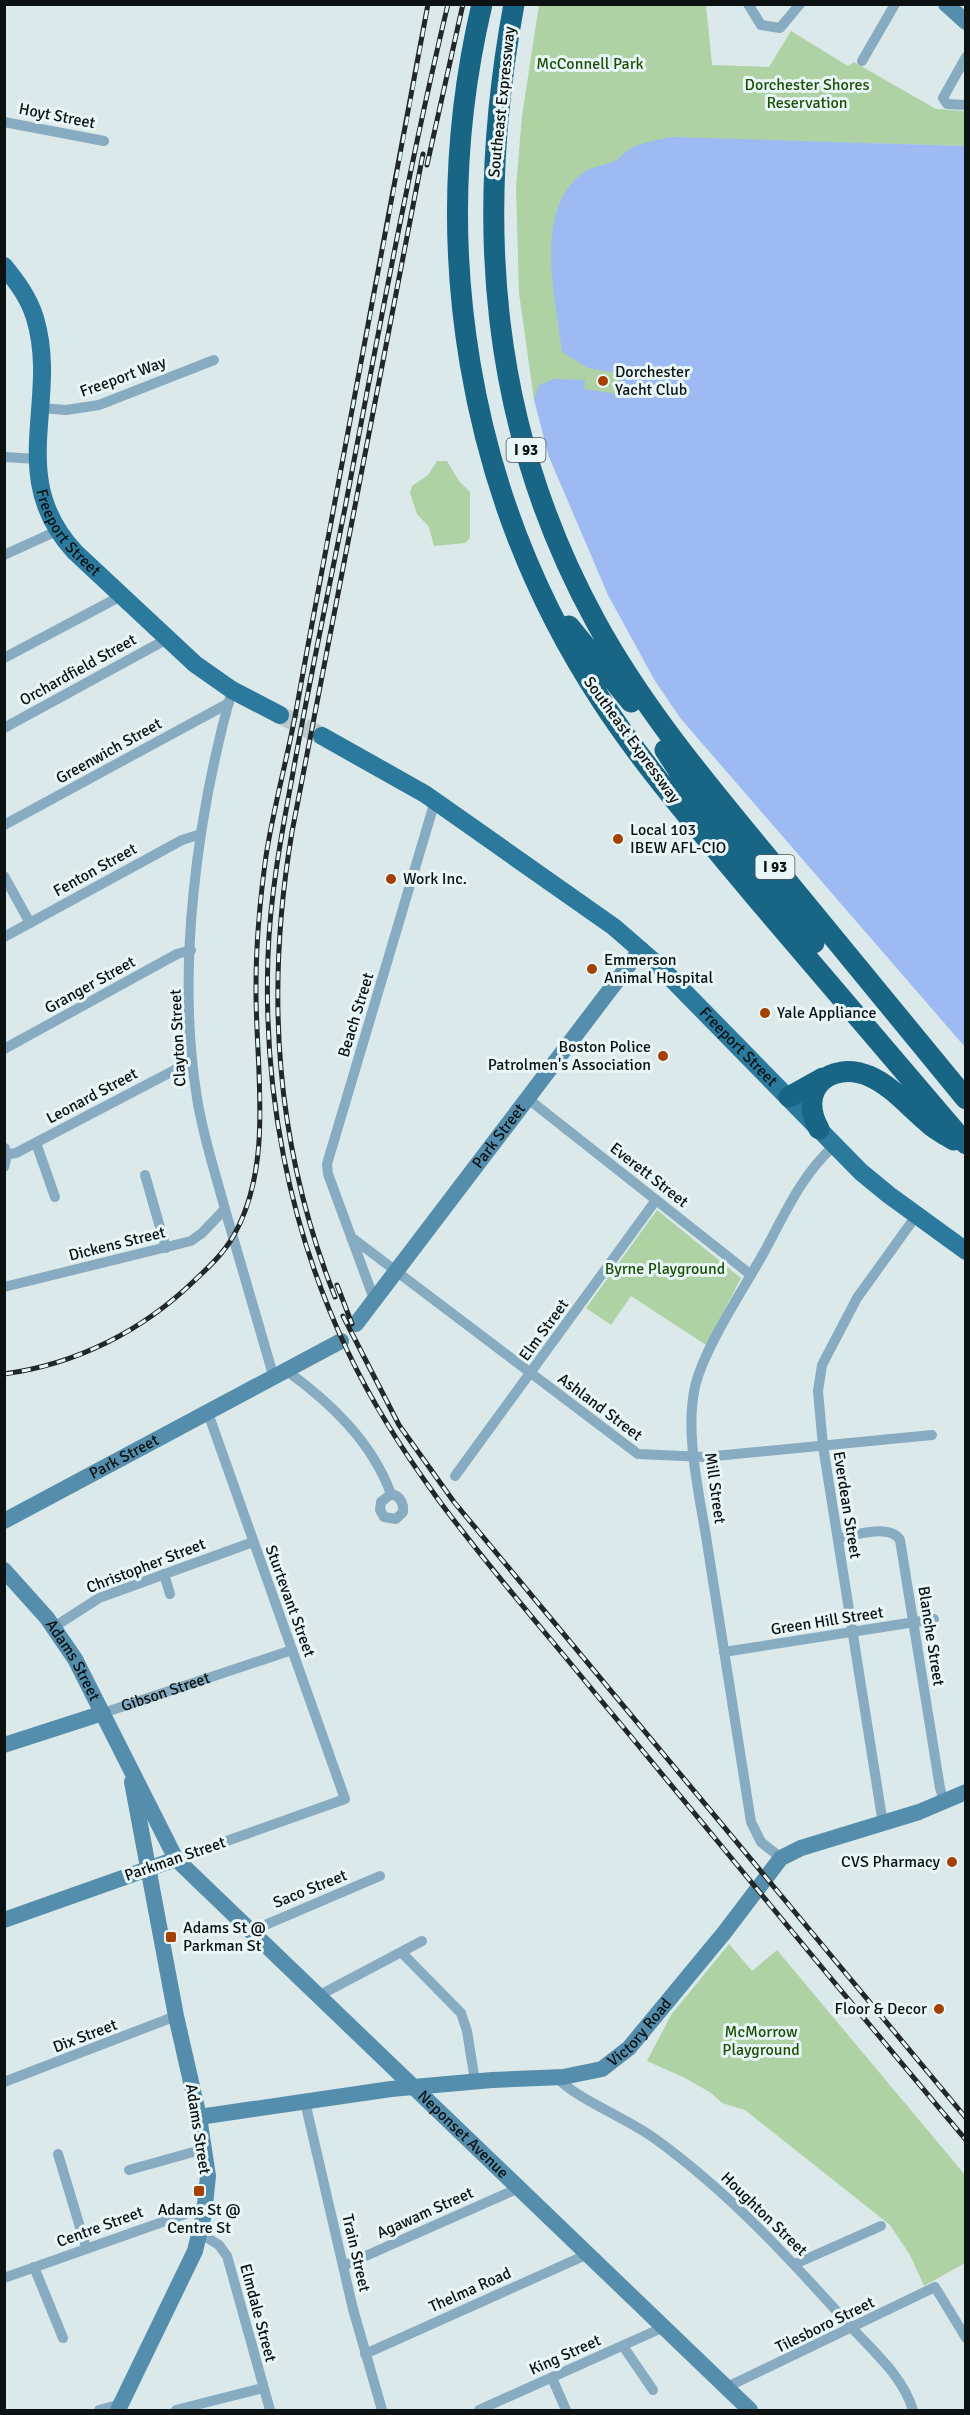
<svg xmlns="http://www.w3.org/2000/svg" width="970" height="2415" font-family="Signika,sans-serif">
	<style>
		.green { fill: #aed2a4 }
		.water { fill: #9dbaf3 }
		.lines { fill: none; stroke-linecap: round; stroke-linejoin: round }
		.primary-tunnel { stroke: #bcc9ca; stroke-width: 18; stroke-dasharray: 18 9; stroke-linecap: butt }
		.street { stroke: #87abc0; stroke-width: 10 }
		.secondary { stroke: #558eac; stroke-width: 16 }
		.primary { stroke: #2b799d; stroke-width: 18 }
		.highway { stroke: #196586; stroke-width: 21 }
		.rail-casing { stroke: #222829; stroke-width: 5 }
		.rail { stroke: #e8f6f7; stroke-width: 3; stroke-dasharray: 9; stroke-linecap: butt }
		.poi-dot { fill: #a44101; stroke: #e8f6f7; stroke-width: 2 }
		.labels { text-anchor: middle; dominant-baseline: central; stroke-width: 6; stroke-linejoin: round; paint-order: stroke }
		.shield { fill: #e8f6f7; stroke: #4e5657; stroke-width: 1.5 }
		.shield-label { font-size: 15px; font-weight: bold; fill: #0c1112 }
		.park-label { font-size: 16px; fill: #1d4f07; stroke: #e8f6f7 }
		.street-label { font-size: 16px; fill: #0c1112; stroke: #e8f6f7 }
		.poi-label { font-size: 16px; fill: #0c1112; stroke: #e8f6f7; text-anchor: start }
	</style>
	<rect width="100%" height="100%" fill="#dbe9ea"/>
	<path class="green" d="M539,5H706L712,65L769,67L791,31L848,66L854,62L936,109L965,111V146L723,139L630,394L534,400L519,293L516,187L522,116Z
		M437,461H447L459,481L470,492V538L465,543L434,546L429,527L417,514L410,493L412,486L428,475Z
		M657,1210L741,1278L706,1345L631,1296L611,1325L586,1308Z
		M729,1944L752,1971L777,1950L965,2175V2263L924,2286L910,2255L890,2225L745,2110L722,2103L711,2093L685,2078L647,2061L671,2015Z"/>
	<path class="water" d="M671,137L965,146V1047L681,719L655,681L608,595L549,457L534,400L539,385L554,379L585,380L584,389L616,394L620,374L588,368L562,352C556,299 532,210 583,173C592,166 602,166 613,162C620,159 624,152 631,148C643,142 658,140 671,137Z"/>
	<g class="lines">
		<path class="primary-tunnel" d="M280,715L322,736"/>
		<g class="street">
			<path d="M748,4L761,25L780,28L800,4"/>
			<path d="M966,57L943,98L947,104L966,105"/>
			<path d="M862,61L895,4"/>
			<path d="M4,122L104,141"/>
			<path d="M40,408L66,410L99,405L214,360"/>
			<path d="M4,457L37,459"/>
			<path d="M4,555L59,530"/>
			<path d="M4,658L121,596"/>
			<path d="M232,690C197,815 176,970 197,1098C203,1137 216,1175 226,1213C242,1268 258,1323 274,1378"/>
			<path d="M4,728L167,639"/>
			<path d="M4,825L229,703"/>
			<path d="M4,876L30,923"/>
			<path d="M4,937L182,840L201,834"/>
			<path d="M4,1049L177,954L191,950"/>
			<path d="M527,1098L751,1275"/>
			<path d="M36,1143L55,1197"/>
			<path d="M4,1155L16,1153L192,1061"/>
			<path d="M4,1167L7,1155L5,1148"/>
			<path d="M145,1175L166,1248"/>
			<path d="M351,1237L638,1454L705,1457L932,1435"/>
			<path d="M4,1287L191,1241L202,1233L225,1209"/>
			<path d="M374,1299L328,1174L327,1164L435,801"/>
			<path d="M287,1371C331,1403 372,1442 391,1494C400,1496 404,1503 403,1512L396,1519L384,1517L380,1510L381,1502L391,1494"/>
			<path d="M455,1476L656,1200"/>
			<path d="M838,1538C855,1536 889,1523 900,1540L940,1788L944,1802"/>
			<path d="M164,1574L170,1594"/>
			<path d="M54,1627L99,1598L253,1542"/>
			<path d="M724,1652L934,1619"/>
			<path id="s1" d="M103,1713L292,1650"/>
			<path d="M883,1824L823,1446L818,1391L822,1365L857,1298L916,1216"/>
			<path d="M781,1858L761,1842L751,1822C737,1731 722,1640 708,1549C701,1501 684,1435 695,1387C703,1350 743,1290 763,1254C784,1216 801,1175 834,1146"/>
			<path d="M176,1859L345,1799L208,1413"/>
			<path d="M251,1931L380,1876"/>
			<path d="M403,1954L461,2013L467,2031L475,2081"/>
			<path d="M318,1996L422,1941"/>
			<path d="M557,2078C580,2101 625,2117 654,2138C729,2192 790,2259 851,2327C875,2353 903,2377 913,2410"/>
			<path d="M4,2082L176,2016"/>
			<path d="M305,2102L353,2309L382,2410"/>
			<path d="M58,2154L86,2247"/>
			<path d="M129,2170L204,2149"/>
			<path d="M201,2234L219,2245L227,2256L270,2410"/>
			<path d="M795,2264L881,2226"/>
			<path d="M343,2266L519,2188"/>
			<path d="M34,2267L63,2338"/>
			<path d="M4,2278L205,2207"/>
			<path d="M623,2346L653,2390"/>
			<path d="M365,2354L588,2254"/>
			<path d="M552,2378L566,2410"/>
			<path d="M727,2387L935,2287L966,2338"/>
			<path d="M99,2410L121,2404"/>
			<path d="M176,2410L263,2388"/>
			<path d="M479,2410L664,2327"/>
		</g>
		<g class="secondary">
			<path d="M946,4L966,22"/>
			<path id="s2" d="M356,1324L641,949"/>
			<path id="s3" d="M4,1521L341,1341"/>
			<path id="s4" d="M4,1570L47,1618L75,1659L176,1859L750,2410"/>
			<path d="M4,1745L103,1713"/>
			<path d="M4,1920L176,1859"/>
			<path id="s5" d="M199,2117L391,2089L492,2080L563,2077L602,2069L629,2048L724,1933L781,1858L801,1848L919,1812L966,1792"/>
			<path d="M118,2410L195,2251L204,2214L208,2176L199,2117L176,2016L132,1782"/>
		</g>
		<g class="primary">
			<path id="s6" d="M4,266C17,282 29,298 35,318C60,401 5,477 75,552L195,664L232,690L280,715"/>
			<path id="s7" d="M322,736L425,794L614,927L660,967L861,1172L889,1195L966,1251"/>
		</g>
		<path class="highway" d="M482,4C426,242 467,495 601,700C647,771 704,835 758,900C827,981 897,1063 966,1144
			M514,4C474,220 489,427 596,622C642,706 703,779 764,853C831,935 898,1017 966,1099
			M569,626L631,702
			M665,750L702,807L814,943
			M789,1097L823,1078
			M819,1129C797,1090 829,1060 869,1076C892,1086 908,1106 927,1122C934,1129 945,1135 954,1140"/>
		<g class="rail-casing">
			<path id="rail" d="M448,4C408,171 377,340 345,508C327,598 308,688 292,778C281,837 270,896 268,956C263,1092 289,1227 347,1350C409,1481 509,1587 599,1698C721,1845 842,1993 966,2140
				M427,165L463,4
				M337,1285L352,1324
				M335,1297C275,1145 265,992 292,832L423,154
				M343,1316L399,1425L454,1502L966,2118
				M4,1374C77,1364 142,1331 194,1281C209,1267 224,1253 234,1235C275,1163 255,1064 256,986C256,942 260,899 266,856C274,805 288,756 297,706C339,472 386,239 428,4"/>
		</g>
		<use href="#rail" class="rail"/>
	</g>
	<g class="poi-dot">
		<circle cx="603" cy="381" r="6"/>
		<circle cx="618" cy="839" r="6"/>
		<circle cx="391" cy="879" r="6"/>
		<circle cx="592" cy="969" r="6"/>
		<circle cx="765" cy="1013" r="6"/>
		<circle cx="663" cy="1056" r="6"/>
		<circle cx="952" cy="1862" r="6"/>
		<rect x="165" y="1931" width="12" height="12" rx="3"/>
		<circle cx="939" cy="2009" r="6"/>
		<rect x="193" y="2185" width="12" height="12" rx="3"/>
	</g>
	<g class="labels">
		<g class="shield">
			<rect x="506.5" y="438" width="39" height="24" rx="4.5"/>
			<rect x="755.5" y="855" width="39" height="24" rx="4.5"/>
		</g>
		<g class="shield-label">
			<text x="526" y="450">I 93</text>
			<text x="775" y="867">I 93</text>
		</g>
		<g class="park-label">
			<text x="590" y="64">McConnell Park</text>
			<text x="807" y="85">Dorchester Shores<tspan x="807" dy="18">Reservation</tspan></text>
			<text x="665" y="1269">Byrne Playground</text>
			<text x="761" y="2032">McMorrow<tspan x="761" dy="18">Playground</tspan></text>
		</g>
		<g class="street-label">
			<text transform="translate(502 102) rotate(-84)">Southeast Expressway</text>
			<text transform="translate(57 116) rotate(11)">Hoyt Street</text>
			<text transform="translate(123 377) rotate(-20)">Freeport Way</text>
			<text stroke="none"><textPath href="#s6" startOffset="285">Freeport Street</textPath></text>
			<text transform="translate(78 670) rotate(-29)">Orchardfield Street</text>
			<text transform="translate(632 740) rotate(54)">Southeast Expressway</text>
			<text transform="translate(109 751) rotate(-29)">Greenwich Street</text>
			<text transform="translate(95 870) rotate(-29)">Fenton Street</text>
			<text transform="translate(90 985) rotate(-29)">Granger Street</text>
			<text transform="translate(356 1015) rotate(-73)">Beach Street</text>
			<text transform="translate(178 1038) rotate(-93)">Clayton Street</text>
			<text stroke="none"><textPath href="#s7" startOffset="522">Freeport Street</textPath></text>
			<text transform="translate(92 1096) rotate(-28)">Leonard Street</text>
			<text stroke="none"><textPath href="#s2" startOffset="236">Park Street</textPath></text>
			<text transform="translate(649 1175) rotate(38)">Everett Street</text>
			<text transform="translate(117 1244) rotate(-14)">Dickens Street</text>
			<text transform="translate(544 1330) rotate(-54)">Elm Street</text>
			<text transform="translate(600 1407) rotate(37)">Ashland Street</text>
			<text stroke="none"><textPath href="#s3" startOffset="136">Park Street</textPath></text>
			<text transform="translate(715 1488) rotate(82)">Mill Street</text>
			<text transform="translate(847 1505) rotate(81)">Everdean Street</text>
			<text transform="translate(146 1566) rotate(-21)">Christopher Street</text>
			<text transform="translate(290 1601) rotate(70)">Sturtevant Street</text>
			<text transform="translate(827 1621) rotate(-9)">Green Hill Street</text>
			<text transform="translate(931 1636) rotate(81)">Blanche Street</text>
			<text stroke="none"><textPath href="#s4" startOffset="114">Adams Street</textPath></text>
			<text stroke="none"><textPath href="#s1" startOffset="66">Gibson Street</textPath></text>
			<text transform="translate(175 1859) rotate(-19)">Parkman Street</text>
			<text transform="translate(310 1889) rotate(-22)">Saco Street</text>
			<text stroke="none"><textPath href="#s5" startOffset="459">Victory Road</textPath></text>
			<text transform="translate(85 2036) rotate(-21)">Dix Street</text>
			<text transform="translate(198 2129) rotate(81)">Adams Street</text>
			<text stroke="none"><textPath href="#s4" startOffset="736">Neponset Avenue</textPath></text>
			<text transform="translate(425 2213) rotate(-24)">Agawam Street</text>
			<text transform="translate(764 2214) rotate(44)">Houghton Street</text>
			<text transform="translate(100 2227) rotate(-20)">Centre Street</text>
			<text transform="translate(356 2253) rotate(77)">Train Street</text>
			<text transform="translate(470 2290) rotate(-24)">Thelma Road</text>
			<text transform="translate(258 2313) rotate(75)">Elmdale Street</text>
			<text transform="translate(825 2325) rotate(-26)">Tilesboro Street</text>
			<text transform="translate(565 2355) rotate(-24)">King Street</text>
		</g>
		<g class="poi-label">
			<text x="615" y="372">Dorchester<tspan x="615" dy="18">Yacht Club</tspan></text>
			<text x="630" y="830">Local 103<tspan x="630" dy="18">IBEW AFL-CIO</tspan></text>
			<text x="403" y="879">Work Inc.</text>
			<text x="604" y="960">Emmerson<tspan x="604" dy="18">Animal Hospital</tspan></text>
			<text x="777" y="1013">Yale Appliance</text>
			<text x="651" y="1047" text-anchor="end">Boston Police<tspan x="651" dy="18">Patrolmen's Association</tspan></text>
			<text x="940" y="1862" text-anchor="end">CVS Pharmacy</text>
			<text x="183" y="1928">Adams St @<tspan x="183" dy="18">Parkman St</tspan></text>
			<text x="927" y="2009" text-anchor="end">Floor &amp; Decor</text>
			<text x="199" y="2210" text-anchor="middle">Adams St @<tspan x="199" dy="18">Centre St</tspan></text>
		</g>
	</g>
	<rect width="970" height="2415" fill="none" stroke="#0c1112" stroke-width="12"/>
</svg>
